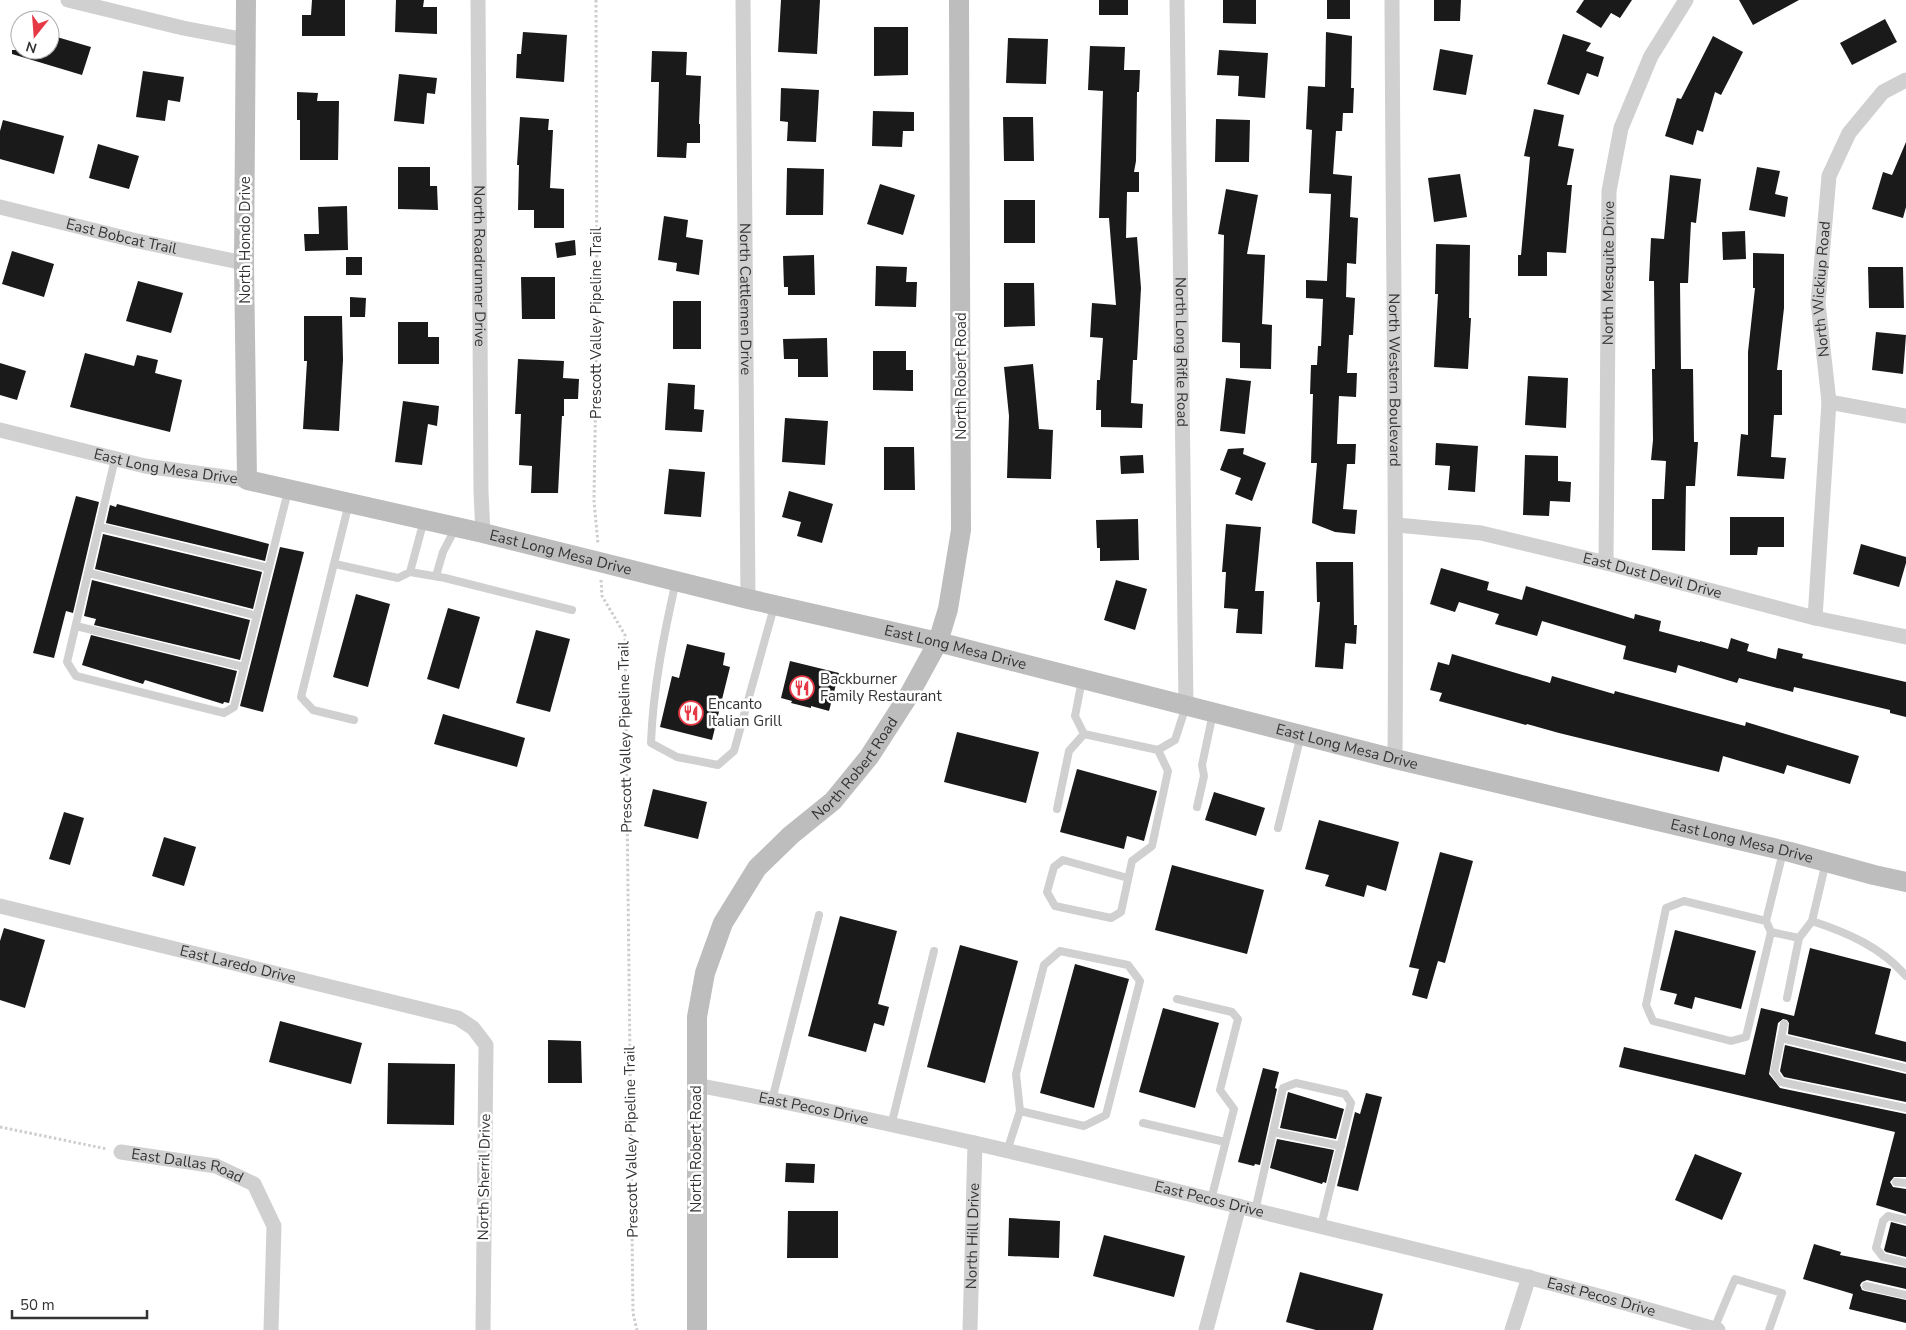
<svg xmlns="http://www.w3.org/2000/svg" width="1906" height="1330" font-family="'Nunito Sans',sans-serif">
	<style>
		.building { fill: #1a1a1a }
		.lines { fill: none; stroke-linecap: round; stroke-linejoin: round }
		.path { stroke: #cdcdcd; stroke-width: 3; stroke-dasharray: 2.5 2.5; stroke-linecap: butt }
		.lane { stroke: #d0d0d0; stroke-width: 8 }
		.street { stroke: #d0d0d0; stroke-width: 15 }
		.secondary { stroke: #bdbdbd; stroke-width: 20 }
		.labels { text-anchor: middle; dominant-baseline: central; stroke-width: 5; stroke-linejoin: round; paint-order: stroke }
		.street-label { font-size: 15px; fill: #333; stroke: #fff }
		.poi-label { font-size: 15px; fill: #333; stroke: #fff; text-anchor: start }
	</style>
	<rect width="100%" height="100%" fill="#fff"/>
	<path class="building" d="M312,0H345V36H302V15H311Z
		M396,0H424L423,7H437V34L395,32Z
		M781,0H820L817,54L778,52Z
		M1099,0H1128V15H1099Z
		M1223,0H1256V24L1223,23Z
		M1327,0H1350V19H1327Z
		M1434,0H1461L1460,21H1434Z
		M1584,0H1632L1620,18L1611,13L1601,28L1576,12Z
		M1739,0H1799L1753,25Z
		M1885,19L1897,42L1852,65L1840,43Z
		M874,27H908V75L874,76Z
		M523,32L567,35L564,82L516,78L517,54H521Z
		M1326,32L1352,36L1351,88H1354L1353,113H1343L1342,131H1336L1333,174L1352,176L1350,217L1358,218L1356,264L1347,263L1346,297L1355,298L1353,335H1349L1347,373H1357L1356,397L1339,396L1337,444H1356L1355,464H1347L1343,509L1357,510L1355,534L1335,532L1312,523L1317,463H1311L1313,394H1310L1311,365H1317L1318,346H1321L1323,299L1306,298V280L1327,281L1331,194L1309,193L1312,130L1306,129L1308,86L1325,87Z
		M1563,34L1591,43L1586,51L1604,57L1598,77L1587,73L1579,95L1547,84Z
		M50,35L91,47L82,75L12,54V50H50Z
		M1713,36L1743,52L1721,95L1715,92L1703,132L1697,130L1693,145L1665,136L1677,98L1681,99Z
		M1008,38L1048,39L1046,84L1006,83Z
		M1090,46L1125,47L1124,70H1140L1139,92H1137L1136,161L1134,172H1139V192H1127L1126,238L1137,237L1141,288L1137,360H1133L1131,403L1143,404L1142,428L1101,427V410H1096L1097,380H1100L1103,338L1090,337L1092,303L1116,305L1109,218H1099L1103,91L1088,90Z
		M1440,49L1473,55L1466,95L1433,90Z
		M1219,50L1268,53L1265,98L1238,96L1239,76L1217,75Z
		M652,51L687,52L686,75L701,76L699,124H700V143H687L686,158L657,157L659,82H651Z
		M143,71L184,77L180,102L168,100L165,121L136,117Z
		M399,74L437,78L435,94L427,93L424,124L394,121Z
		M781,88L819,90L816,142L787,141L788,122L780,121Z
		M297,92L318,93L317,101H339L338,160H300V120H297Z
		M1534,109L1564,115L1558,146L1574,149L1567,185H1572L1566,253L1547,252V276H1518V255H1521L1530,157L1524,156Z
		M873,111L914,112V131H903L902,147L872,146Z
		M520,117L549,119L548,130H553L550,188L564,189V228H534V210H518L519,165H517Z
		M1003,117H1033L1034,161H1004Z
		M1216,119L1250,120L1249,162H1215Z
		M3,120L64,136L54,174L0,159V131Z
		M1906,142V207L1903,218L1872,209L1883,172L1892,175Z
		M98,144L139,156L129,189L89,178Z
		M398,167H430V186H437L438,210L398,209Z
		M1757,167L1780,171L1775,194L1788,197L1785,217L1749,210Z
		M787,168L824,169L823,215H786Z
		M1460,174L1467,217L1434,222L1428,178Z
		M1670,175L1701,179L1696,223L1691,222L1688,283H1680L1681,369H1693L1694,442H1698L1695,486H1686L1685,551L1652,550V499H1664L1666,461L1651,460L1653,440L1652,369H1655L1654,281H1649L1651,238L1664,239Z
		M880,184L915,195L903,235L867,224Z
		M1226,189L1258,195L1247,254L1265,255L1262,324L1272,325L1271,369L1240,368V343L1222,342L1224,235L1218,234Z
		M1004,200H1035V243H1004Z
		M347,206L348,250L305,251L304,234H319L318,207Z
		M664,216L688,220L686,237L703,240L699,275L676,271L677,263L658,260Z
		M1745,231L1746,259L1723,260L1722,232Z
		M575,240L576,255L557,258L555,243Z
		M1436,244L1470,245L1469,318H1471L1468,369L1434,367L1438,294H1435Z
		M12,251L54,264L44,297L2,284Z
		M1753,253L1784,254V308L1777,370H1782V415H1774L1771,457L1786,458L1784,479L1737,476L1741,434L1748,435V352L1755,288H1753Z
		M814,255L815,295H788V287H784L783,256Z
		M346,257H362V275H346Z
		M876,266L907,267L906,282H917L916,307L875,306Z
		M1868,267H1903L1904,308H1869Z
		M521,277H555V319H522Z
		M138,281L183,293L171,333L126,321Z
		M1004,283H1034L1035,326L1004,327Z
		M350,297L366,298L365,317H350Z
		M673,301H701V349H673Z
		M304,316H342L343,360L339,431L303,429L307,361H304Z
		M398,322H428V337H439V364H398Z
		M1876,332L1906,335L1903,374L1872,370Z
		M827,338L828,377H798V359H784L783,339Z
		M873,351H906V370H913V391L873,390Z
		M85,353L134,366L137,355L158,360L155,373L182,380L170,432L70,407Z
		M518,359L564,361L563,378L579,379L578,399H564V416H562L558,493H531L532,466L519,465L521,414H515Z
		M0,363L26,371L17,400L0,395Z
		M1033,364L1039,429L1053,430L1051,479L1007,478L1009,416L1004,367Z
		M1528,376L1568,378L1566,428L1525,425Z
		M1226,378L1251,381L1245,434L1220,431Z
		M668,383L695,385L694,409L704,410L702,432L665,430Z
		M403,401L439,406L437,426L428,424L422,465L395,462Z
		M785,418L828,421L825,465L782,462Z
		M1436,443L1478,446L1475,492L1448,490L1450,466L1435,465Z
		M884,447H914L915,490H884Z
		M1244,448L1243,454L1266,463L1252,501L1235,494L1241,478L1220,470L1228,449Z
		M1143,455L1144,473L1121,474L1120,456Z
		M1525,455L1558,456V481L1571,482L1570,502L1550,501L1549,516L1523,515Z
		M669,469L705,472L701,517L664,514Z
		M789,491L833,504L822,543L797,536L801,522L782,517Z
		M76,496L99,502L73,613L66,611L54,658L33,653Z
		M117,504L269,544L265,561L106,523L110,505L116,507Z
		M1730,517H1784V547H1758L1757,555H1730Z
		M1138,519L1139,560L1100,561V548H1097L1096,520Z
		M1226,524L1261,527L1255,591H1264L1262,634L1236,633L1238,609L1224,608L1226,572H1222Z
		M103,534L262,572L253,609L95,569Z
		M1861,544L1906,557V563L1899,587L1853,574Z
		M280,547L304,552L263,712L240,706Z
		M1316,562H1353L1354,625H1357L1356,644L1345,643L1343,669L1315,667L1320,602H1317Z
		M1441,568L1489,582L1487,590L1522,600L1526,586L1634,619L1635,614L1661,621L1659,631L1700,642V641L1728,649L1731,638L1749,644L1747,651L1776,659L1778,648L1803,654L1802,658L1906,682V717L1890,713V710L1794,687L1793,692L1739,678L1737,683L1678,665L1676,673L1623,659L1626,646L1542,621L1537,636L1495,624L1499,614L1459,602L1455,612L1430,604Z
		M92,580L250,620L240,660L94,625L96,619L84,616Z
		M1116,580L1147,589L1135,630L1104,620Z
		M356,594L390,604L368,687L333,677Z
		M448,608L480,617L459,689L427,679Z
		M536,630L570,639L550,712L516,703Z
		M91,635L237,671L229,703L224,702L223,704L145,680L143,684L82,665Z
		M687,644L725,653L723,665L730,667L712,740L660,727L672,676L679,678Z
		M1452,654L1550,683L1552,676L1614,694L1615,691L1745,726L1746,722L1859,756L1850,784L1787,765L1784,774L1723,756L1719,772L1559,733L1527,724L1526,725L1439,701L1442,693L1430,690L1438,662L1449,665Z
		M790,661L839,673L829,711L811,706V708L791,703L792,701L781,698Z
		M443,714L525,738L517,767L434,744Z
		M957,732L1039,752L1026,803L944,782Z
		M1077,769L1157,791L1144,841L1127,836L1124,849L1060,832Z
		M653,789L707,802L698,839L644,826Z
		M1214,792L1265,808L1256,836L1205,820Z
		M64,812L84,818L70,865L49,859Z
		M1319,820L1399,842L1386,891L1367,885L1364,897L1325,886L1329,875L1305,869Z
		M164,837L196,847L184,886L152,876Z
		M1440,852L1473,861L1445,963L1438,961L1427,999L1412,995L1419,969L1409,967Z
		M1172,865L1264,890L1247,954L1155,930Z
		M840,916L897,931L878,1004L889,1007L884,1026L874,1023L866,1052L808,1036Z
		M4,928L45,940L25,1008L0,1000V941Z
		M1675,930L1756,951L1741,1009L1695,997L1692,1009L1674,1004L1677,994L1660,990Z
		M960,945L1018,961L985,1083L927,1067Z
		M1810,948L1891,969L1875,1034L1906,1042V1062L1788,1034L1789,1023L1787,1020L1783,1019L1778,1023L1769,1074L1780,1088L1906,1114V1177H1894L1890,1182L1893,1187L1906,1189V1214L1876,1205L1895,1132L1619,1067L1624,1047L1745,1075L1761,1008L1794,1016Z
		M1075,964L1129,979L1094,1108L1040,1093Z
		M1163,1008L1219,1023L1195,1108L1139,1092Z
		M280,1021L362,1043L351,1084L269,1062Z
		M548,1040L581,1041L582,1083H548Z
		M1785,1045L1906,1074V1102L1784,1077L1780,1071Z
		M388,1063L455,1064L454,1125L387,1124Z
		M1263,1068L1279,1072L1275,1088L1277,1089L1260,1165L1255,1164L1254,1166L1238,1162Z
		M1288,1092L1344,1109L1336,1139L1280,1128Z
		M1366,1093L1382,1097L1358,1191L1337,1186L1355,1112L1360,1114Z
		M1277,1139L1334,1150L1326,1183L1323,1182L1322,1184L1270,1168Z
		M1695,1154L1742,1173L1722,1220L1675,1200Z
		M786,1163L815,1164L814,1183L785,1182Z
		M788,1211H838V1258H787Z
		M1009,1218L1060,1221L1059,1258L1008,1256Z
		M1891,1222L1906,1226V1257L1886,1252L1884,1250Z
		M1104,1235L1185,1256L1174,1297L1093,1276Z
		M1814,1244L1841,1252L1840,1255L1906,1268V1289L1867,1280L1862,1282L1860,1285L1862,1290L1865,1291L1906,1300V1323L1849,1309L1853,1294L1803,1279Z
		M1300,1272L1383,1294L1373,1330H1316L1286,1322Z"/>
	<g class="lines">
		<path class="path" d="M596,0L597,308L594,501L598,544
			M601,580L602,596L625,635L633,1313L637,1330
			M0,1127L107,1149"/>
		<path class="lane" d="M115,459L67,662L76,676L224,713L234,707L288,491
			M349,503L301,697L313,710L354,720
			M100,527L269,568
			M335,564L398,578L410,572L424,520
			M410,572L445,578L572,610
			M89,573L257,616
			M436,576L443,552L456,527
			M676,581C664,634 653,688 651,743L677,757L718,765L734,751L774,607
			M76,626L244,667
			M1082,680L1075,716L1084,734L1158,750L1175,740L1186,706
			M1197,807L1204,776L1202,765L1213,713
			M1057,809L1069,751L1084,734
			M1278,828L1301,735
			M1128,878L1063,860L1054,867L1047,892L1055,906L1111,918L1121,912L1132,861L1152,846L1168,771L1158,750
			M1766,921L1771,932L1746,1037L1731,1041L1653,1021L1646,1005L1666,908L1684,901L1766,921L1783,852
			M1812,921C1848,933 1881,947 1906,976
			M1771,932L1799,938
			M1787,998L1799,938L1812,921L1826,862
			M1177,999L1232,1012L1238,1019L1220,1090L1234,1109L1211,1200
			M1784,1024L1774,1072L1781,1082L1906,1108
			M1781,1038L1906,1068
			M772,1100L819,915
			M1143,1123L1225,1142
			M891,1126L934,951
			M1273,1132L1341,1146
			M1007,1151L1020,1111L1016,1074L1044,965L1060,951L1128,965L1140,981L1106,1115L1084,1126L1020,1111
			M1896,1182L1906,1183
			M1255,1211L1283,1088L1296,1083L1345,1094L1351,1103L1321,1226
			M1906,1220L1888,1216L1883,1221L1876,1248L1883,1257L1906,1263
			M1866,1286L1906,1295
			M1714,1329L1735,1279L1782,1293L1769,1330"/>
		<g class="street">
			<path d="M68,0L183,28L246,40"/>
			<path id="s1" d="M478,0L481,492L483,533"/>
			<path id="s2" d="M743,0L748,599"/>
			<path id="s3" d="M1177,0L1186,706"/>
			<path id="s4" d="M1392,0C1393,253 1397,506 1395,759"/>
			<path id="s5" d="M0,207L133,240L244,263"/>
			<path d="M1829,402L1906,416"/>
			<path id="s6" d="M0,430L145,466L247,480"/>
			<path id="s7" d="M1397,525L1481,533L1606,563L1815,618L1906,637"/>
			<path id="s8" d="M1606,563L1609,191L1621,128L1651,56L1686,0"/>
			<path id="s9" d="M1815,618L1829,402L1818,303L1829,176L1849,133L1883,92L1906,80"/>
			<path id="s10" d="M0,906L458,1018L473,1028L486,1045L483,1330"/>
			<path id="s11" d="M696,1085C885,1120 1071,1165 1258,1211C1412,1249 1567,1284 1718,1330"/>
			<path id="s12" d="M121,1152L216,1166L254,1184L274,1226L271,1330"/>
			<path id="s13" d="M970,1330L975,1143"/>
			<path d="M1206,1330L1239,1206"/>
			<path d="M1512,1330L1529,1277"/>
		</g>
		<g class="secondary">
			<path id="s14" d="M246,0L244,263L247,480L483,533L748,599L938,642L1395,759L1790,852L1874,875L1906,882"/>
			<path id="s15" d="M697,1330V1017L705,973L723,923L757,868L791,835L833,801L869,757L909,695L938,642L948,609L961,530L959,0"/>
		</g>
	</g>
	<defs>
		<g id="restaurant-ring" transform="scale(1.25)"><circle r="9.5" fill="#fff" stroke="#e63946" stroke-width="1.5"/><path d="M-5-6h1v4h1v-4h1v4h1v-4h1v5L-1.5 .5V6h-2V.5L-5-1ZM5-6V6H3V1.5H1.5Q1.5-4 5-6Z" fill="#e63946"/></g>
	</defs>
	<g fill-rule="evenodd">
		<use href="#restaurant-ring" x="802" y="688"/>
		<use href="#restaurant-ring" x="691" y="713"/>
	</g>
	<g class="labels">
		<g class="street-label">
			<text stroke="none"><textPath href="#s5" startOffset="125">East Bobcat Trail</textPath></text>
			<text transform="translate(245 240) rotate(-90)">North Hondo Drive</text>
			<text stroke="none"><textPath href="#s1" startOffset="266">North Roadrunner Drive</textPath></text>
			<text stroke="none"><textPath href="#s8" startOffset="290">North Mesquite Drive</textPath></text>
			<text stroke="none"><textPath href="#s9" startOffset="330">North Wickiup Road</textPath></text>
			<text stroke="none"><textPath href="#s2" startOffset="299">North Cattlemen Drive</textPath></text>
			<text transform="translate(596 323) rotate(-90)">Prescott Valley Pipeline Trail</text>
			<text stroke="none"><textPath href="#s3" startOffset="352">North Long Rifle Road</textPath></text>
			<text transform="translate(961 376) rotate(-90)">North Robert Road</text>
			<text stroke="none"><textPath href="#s4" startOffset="380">North Western Boulevard</textPath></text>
			<text stroke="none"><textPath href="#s6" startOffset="170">East Long Mesa Drive</textPath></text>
			<text stroke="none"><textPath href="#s14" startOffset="802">East Long Mesa Drive</textPath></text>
			<text stroke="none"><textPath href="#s7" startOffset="261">East Dust Devil Drive</textPath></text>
			<text stroke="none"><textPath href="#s14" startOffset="1208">East Long Mesa Drive</textPath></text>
			<text transform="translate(625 737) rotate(-91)">Prescott Valley Pipeline Trail</text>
			<text stroke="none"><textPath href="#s14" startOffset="1612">East Long Mesa Drive</textPath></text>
			<text stroke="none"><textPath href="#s15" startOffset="616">North Robert Road</textPath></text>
			<text stroke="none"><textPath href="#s14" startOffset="2018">East Long Mesa Drive</textPath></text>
			<text stroke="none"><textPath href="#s10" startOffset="245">East Laredo Drive</textPath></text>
			<text stroke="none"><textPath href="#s11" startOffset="120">East Pecos Drive</textPath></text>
			<text transform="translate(631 1142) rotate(-91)">Prescott Valley Pipeline Trail</text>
			<text transform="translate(696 1149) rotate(-90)">North Robert Road</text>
			<text stroke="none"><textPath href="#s12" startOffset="68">East Dallas Road</textPath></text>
			<text transform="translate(484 1177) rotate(-89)">North Sherril Drive</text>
			<text stroke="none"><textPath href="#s11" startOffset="526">East Pecos Drive</textPath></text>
			<text stroke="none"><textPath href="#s13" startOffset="94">North Hill Drive</textPath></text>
			<text stroke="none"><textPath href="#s11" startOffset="930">East Pecos Drive</textPath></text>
		</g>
		<g class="poi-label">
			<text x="820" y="679">Backburner<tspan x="820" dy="17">Family Restaurant</tspan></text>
			<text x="708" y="704">Encanto<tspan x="708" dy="17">Italian Grill</tspan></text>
		</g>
	</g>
	<g transform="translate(35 35) rotate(197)"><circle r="24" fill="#ffffff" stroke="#adadad"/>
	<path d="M0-4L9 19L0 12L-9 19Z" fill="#e63946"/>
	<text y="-8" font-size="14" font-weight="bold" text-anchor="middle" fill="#333333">N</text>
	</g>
	<path d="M12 1310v8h135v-8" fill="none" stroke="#333333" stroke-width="2.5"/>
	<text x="20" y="1310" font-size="15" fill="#333333" stroke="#ffffff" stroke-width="4" paint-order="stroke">50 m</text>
</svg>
